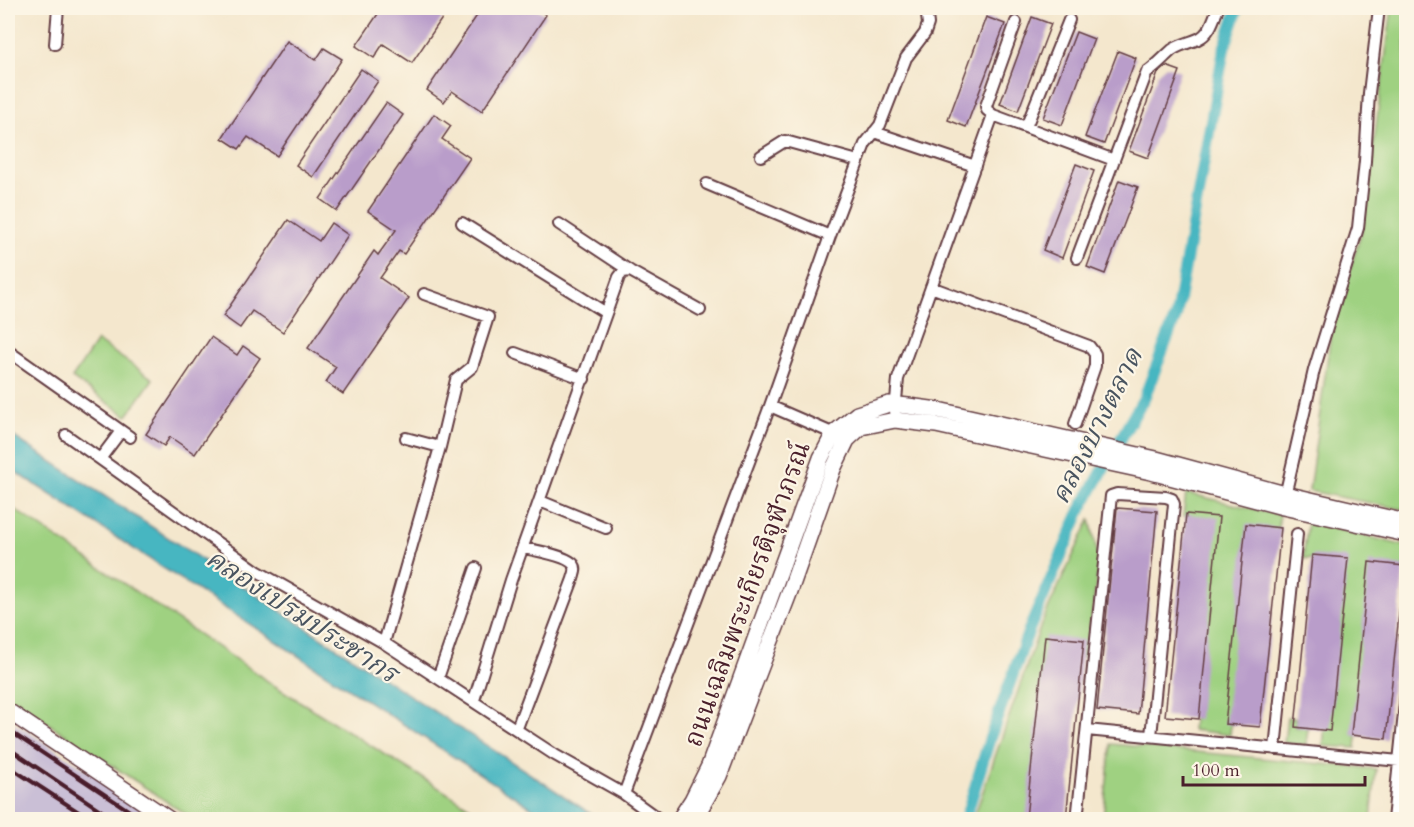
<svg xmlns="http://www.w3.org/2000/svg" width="1414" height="827" font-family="Cardo,'Noto Serif Thai',serif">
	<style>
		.industrial { fill: #cabfd6 }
		.green { fill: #9fd181; stroke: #747856; stroke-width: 1.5 }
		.water { fill: #47b6c1; stroke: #486a76; stroke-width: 1.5 }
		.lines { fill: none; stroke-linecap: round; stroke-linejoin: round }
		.canal { stroke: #47b6c1; stroke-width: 12 }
		.building { fill: #b99dca }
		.street-casing { stroke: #643d43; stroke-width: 14 }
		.secondary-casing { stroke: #643d43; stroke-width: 18 }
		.street { stroke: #fff; stroke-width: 10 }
		.secondary { stroke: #fff; stroke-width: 15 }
		.rail { stroke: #4a1f2b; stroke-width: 4 }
		.labels { text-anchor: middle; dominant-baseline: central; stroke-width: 4.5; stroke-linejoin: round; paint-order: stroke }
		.street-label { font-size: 26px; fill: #4a1f2b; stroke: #fcf5e5 }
		.water-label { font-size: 27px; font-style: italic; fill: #495460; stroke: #fcf5e5 }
	</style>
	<rect width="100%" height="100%" fill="#fcf5e5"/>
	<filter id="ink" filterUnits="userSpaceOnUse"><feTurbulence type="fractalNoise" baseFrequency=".0167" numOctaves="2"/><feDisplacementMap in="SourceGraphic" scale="12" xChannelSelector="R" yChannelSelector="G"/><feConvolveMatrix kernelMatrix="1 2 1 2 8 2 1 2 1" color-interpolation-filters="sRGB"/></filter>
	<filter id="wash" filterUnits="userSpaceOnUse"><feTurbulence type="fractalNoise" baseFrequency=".008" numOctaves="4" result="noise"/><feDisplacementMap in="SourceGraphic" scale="24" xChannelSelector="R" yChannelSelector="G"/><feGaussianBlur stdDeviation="1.35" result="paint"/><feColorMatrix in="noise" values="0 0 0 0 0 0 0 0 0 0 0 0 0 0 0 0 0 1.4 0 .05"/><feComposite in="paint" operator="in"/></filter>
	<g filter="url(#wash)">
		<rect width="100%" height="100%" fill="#f4e7cd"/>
		<path class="industrial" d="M8,719L164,819H14L8,815Z"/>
		<path class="green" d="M1392,8H1406V510L1309,491L1331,333L1362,230Z
			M97,341L153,379L127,416L72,378Z
			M1186,493L1280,515L1277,532L1250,530L1230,735L1192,730L1209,520L1183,516Z
			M8,505L275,686L489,819H193L8,697Z
			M1090,519L1099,562L1086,657L1048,655L1030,819L973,820L1042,622Z
			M1308,522L1406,546V568L1372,565L1356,748L1323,746L1341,563L1303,558Z
			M1287,717L1296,718L1295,727L1308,729L1306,745L1284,743Z
			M1111,744L1376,769L1371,819L1103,818Z"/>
		<path class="water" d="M8,433L599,819H549L8,467Z"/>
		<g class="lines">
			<path class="canal" d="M965,820L990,738L1029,630L1082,507L1144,398L1176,316L1224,49L1238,8"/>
		</g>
		<g id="blocks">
			<path class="building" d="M382,8H449L412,63L383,44L374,58L356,46Z
				M482,8H536L546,15L482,111L452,91L444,102L427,90Z
				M986,17L1005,24L966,127L948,120Z
				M1032,17L1051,24L1018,111L1000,104Z
				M1076,32L1094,39L1062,125L1043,118Z
				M287,41L316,60L324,48L342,59L277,156L248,137L239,149L222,138Z
				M1118,51L1136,58L1104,144L1085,137Z
				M1166,66L1180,71L1148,158L1129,151L1158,73Z
				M361,69L378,81L313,177L296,165Z
				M386,103L403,115L337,211L320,199Z
				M434,114L451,126L442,139L470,158L404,254L399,251L380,278L409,298L343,394L326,382L336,367L308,348L374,251L378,255L396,230L368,211Z
				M1076,164L1094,171L1062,258L1043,250Z
				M1119,180L1138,187L1105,274L1087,267Z
				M288,220L319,241L331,223L348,235L283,332L252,311L240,328L223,316Z
				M211,337L237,355L243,346L260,358L195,454L170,437L164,446L146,434Z
				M1117,508L1157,511L1138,714L1097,710Z
				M1186,514L1219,517L1199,719L1165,716Z
				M1246,524L1281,528L1260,727L1225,724Z
				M1312,555L1348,558L1330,731L1295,727Z
				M1369,562L1404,566L1386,739L1351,735Z
				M1045,636L1084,640L1066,819L1026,818Z"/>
		</g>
	</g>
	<g filter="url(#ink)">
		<use href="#blocks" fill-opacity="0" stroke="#643d43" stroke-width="1.5"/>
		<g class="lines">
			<g class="street-casing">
				<path id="street" d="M55,44L58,8
					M993,115L987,110L986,106L1016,22
					M1026,127L1069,20
					M874,132L975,166
					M761,156L785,141L858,161
					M707,184L830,236
					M462,223L606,313
					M559,224L630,271
					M1077,258L1147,72C1156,66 1164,57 1172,50C1181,44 1189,43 1198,39C1210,34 1214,18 1218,8
					M931,287L1089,346L1095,354V366L1075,424
					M8,351L130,437
					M515,353L584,379
					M770,406L839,436
					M895,411L898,379L993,115L1114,160
					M121,431L100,459L257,571L384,643L555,755L624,794L660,820
					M66,435L100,459
					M406,438L440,447
					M1284,500L1314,370L1358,228L1365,161L1369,93L1379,8
					M540,501L606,528
					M384,643L440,447L456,380L472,367L488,317L424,294
					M438,678L476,568
					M474,700L511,580L619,277L623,272L630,271L700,310
					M517,728L573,579C574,575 577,569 574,565C568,556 534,550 523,548
					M1087,730L1399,761
					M1275,749L1297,534
					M624,794L770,406L830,236L865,144L880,125L906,58L925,33L928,24L926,8
					M1077,820L1111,496L1117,494L1166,497L1172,499L1174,504L1151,736
					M1393,820L1406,694"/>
			</g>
			<g class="secondary-casing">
				<path id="secondary" d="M8,711L170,820
					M679,820L692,800L709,766L821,458L834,433L857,414L889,404L908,406L938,410L1156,459L1285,494L1406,522
					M694,820L719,776L790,591L833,469L847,440L861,427L895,420L936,425L1151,472L1283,507L1406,534"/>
			</g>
			<use href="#street" class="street"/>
			<use href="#secondary" class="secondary"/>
			<path class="rail" d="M8,730L143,820
				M8,748L115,820
				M8,766L91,820"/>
		</g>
	</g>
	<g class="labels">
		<g class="street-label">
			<text transform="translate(747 594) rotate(-70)">ถนนเฉลิมพระเกียรติจุฬาภรณ์</text>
		</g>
		<g class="water-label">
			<text transform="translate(1097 426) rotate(-63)">คลองบางตลาด</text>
			<text transform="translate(302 616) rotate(33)">คลองเปรมประชากร</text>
		</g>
	</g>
	<rect width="1414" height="827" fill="none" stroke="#fcf5e5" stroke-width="30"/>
	<path d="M1183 776v9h182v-9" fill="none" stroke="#4a1f2b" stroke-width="3"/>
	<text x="1192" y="776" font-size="18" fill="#4a1f2b" stroke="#fcf5e5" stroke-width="4.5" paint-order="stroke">100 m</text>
</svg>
